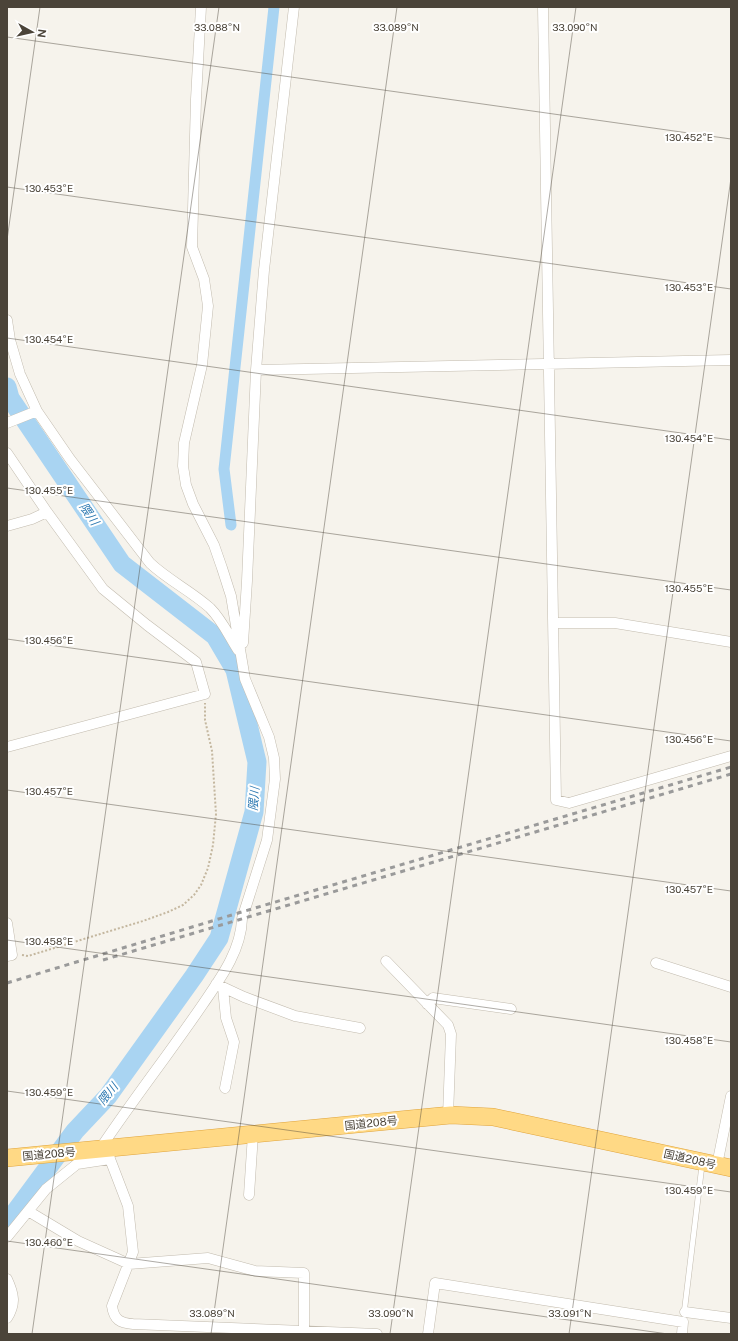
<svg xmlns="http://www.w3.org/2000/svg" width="738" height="1341" font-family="'Public Sans','Noto Sans JP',sans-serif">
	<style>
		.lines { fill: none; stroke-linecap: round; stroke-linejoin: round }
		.canal { stroke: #a9d4f2; stroke-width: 11 }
		.river { stroke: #a9d4f2; stroke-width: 19 }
		.service-casing { stroke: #c2bbae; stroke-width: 6 }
		.minor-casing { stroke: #c2bbae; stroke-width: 11 }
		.trunk-casing { stroke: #e0a43c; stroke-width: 18 }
		.path { stroke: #c4b79f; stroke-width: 2; stroke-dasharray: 2 2; stroke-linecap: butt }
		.service { stroke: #fff; stroke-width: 5 }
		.minor { stroke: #fff; stroke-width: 10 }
		.trunk { stroke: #ffd985; stroke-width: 17 }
		.rail { stroke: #9a9a9a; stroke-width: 3; stroke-dasharray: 5 5; stroke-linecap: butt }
		.ticks { fill: none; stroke: #4b4439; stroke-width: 1; stroke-opacity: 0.45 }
		.labels { text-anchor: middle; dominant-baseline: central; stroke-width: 4; stroke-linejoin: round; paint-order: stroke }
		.street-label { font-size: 11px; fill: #4b4439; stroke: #fff }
		.water-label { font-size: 12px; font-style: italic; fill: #2e7ab2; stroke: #fff }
		.ticks-label { font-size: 10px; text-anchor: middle; fill: #4b4439; stroke: #fff; stroke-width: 4; stroke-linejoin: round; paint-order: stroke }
	</style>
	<rect width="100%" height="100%" fill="#f6f3ec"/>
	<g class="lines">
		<path class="canal" d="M231,525L224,469L274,7"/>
		<path class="river" d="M7,387L10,398L122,564L215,636L235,670L257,762L254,812L219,938L194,976L108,1096L75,1131L7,1223"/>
		<g class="service-casing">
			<path id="service" d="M684,1314L702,1165"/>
		</g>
		<g class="minor-casing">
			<path id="minor" d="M543,7L556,800L569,803L731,756
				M7,320L10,340L20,374L37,411L70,459L150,563C168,580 191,591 210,608C222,620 229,636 238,650
				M256,370L731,360
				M7,423L37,411
				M7,453L47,512L103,589L147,625L196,662L205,694L7,747
				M7,526L32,519L47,512
				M553,623H615L731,642
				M243,643L247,581L256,370L264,270L294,7
				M7,923L12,955L7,956
				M386,961L448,1025L451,1034L448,1116
				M656,963L731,987
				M216,984L244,997L295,1016L360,1028
				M223,988L226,1018L234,1042L225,1088
				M427,1004L433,998L511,1009
				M108,1148L110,1159L128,1206L133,1252L112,1306C114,1320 120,1323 133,1324L377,1334
				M100,1149C120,1119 142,1089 164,1059C177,1041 190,1023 203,1004C220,979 241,951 242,919L267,840L275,779L274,758L269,737L245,679L231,596L222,568L214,545L193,504L186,485L183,466L184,443L202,365L208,306L204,279L192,247L196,99L201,7
				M717,1165L731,1096
				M249,1195L253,1134
				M28,1211L78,1241L129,1264L208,1258L255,1271L304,1273V1330
				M7,1237L46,1189L77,1164L110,1159
				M7,1279C14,1294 16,1304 7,1318
				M685,1312L731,1318
				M428,1334L435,1283L683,1322L682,1334"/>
		</g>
		<g class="trunk-casing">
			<path id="trunk" d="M7,1158L451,1115L493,1117L731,1168"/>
		</g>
		<path class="path" d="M22,955L28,956L143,921L168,912L183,905L194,895L201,885L208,868L213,845L216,814L212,751L205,720V703"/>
		<use href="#service" class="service"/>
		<use href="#minor" class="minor"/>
		<use href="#trunk" class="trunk"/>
		<path class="rail" d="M103,960L731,774
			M7,983L245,911L731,767"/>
	</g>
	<path class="ticks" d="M7,37L731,139M7,187L731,289M7,240L40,7M7,338L731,440M7,488L731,590M7,639L731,741M7,790L731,891M7,940L731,1042M7,1091L731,1192M7,1241L668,1334M32,1334L219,7M211,1334L397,7M390,1334L576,7M569,1334L731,178"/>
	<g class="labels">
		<g class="street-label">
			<text transform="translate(371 1123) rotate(-6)">国道208号</text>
			<text transform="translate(49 1154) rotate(-5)">国道208号</text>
			<text transform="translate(690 1159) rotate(13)">国道208号</text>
		</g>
		<g class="water-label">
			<text transform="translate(89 514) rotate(56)">隈川</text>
			<text transform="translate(254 799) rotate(-85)">隈川</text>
			<text transform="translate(108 1094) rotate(-51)">隈川</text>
		</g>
	</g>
	<g class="ticks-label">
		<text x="217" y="31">33.088°N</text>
		<text x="396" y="31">33.089°N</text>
		<text x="575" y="31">33.090°N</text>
		<text x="689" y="141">130.452°E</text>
		<text x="49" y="192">130.453°E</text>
		<text x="689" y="291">130.453°E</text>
		<text x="49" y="343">130.454°E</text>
		<text x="689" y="442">130.454°E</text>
		<text x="49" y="494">130.455°E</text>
		<text x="689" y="592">130.455°E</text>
		<text x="49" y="644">130.456°E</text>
		<text x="689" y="743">130.456°E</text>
		<text x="49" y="795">130.457°E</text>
		<text x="689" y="893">130.457°E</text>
		<text x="49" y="945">130.458°E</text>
		<text x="689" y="1044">130.458°E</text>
		<text x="49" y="1096">130.459°E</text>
		<text x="689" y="1194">130.459°E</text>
		<text x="49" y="1246">130.460°E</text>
		<text x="212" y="1317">33.089°N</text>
		<text x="391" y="1317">33.090°N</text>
		<text x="570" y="1317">33.091°N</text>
	</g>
	<rect width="738" height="1341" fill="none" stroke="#4b4439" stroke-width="16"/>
	<g transform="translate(32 32) rotate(98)" stroke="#ffffff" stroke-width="3" paint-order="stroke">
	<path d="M0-3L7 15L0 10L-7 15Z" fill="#4b4439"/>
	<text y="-6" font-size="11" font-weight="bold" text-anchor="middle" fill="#4b4439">N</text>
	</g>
</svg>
